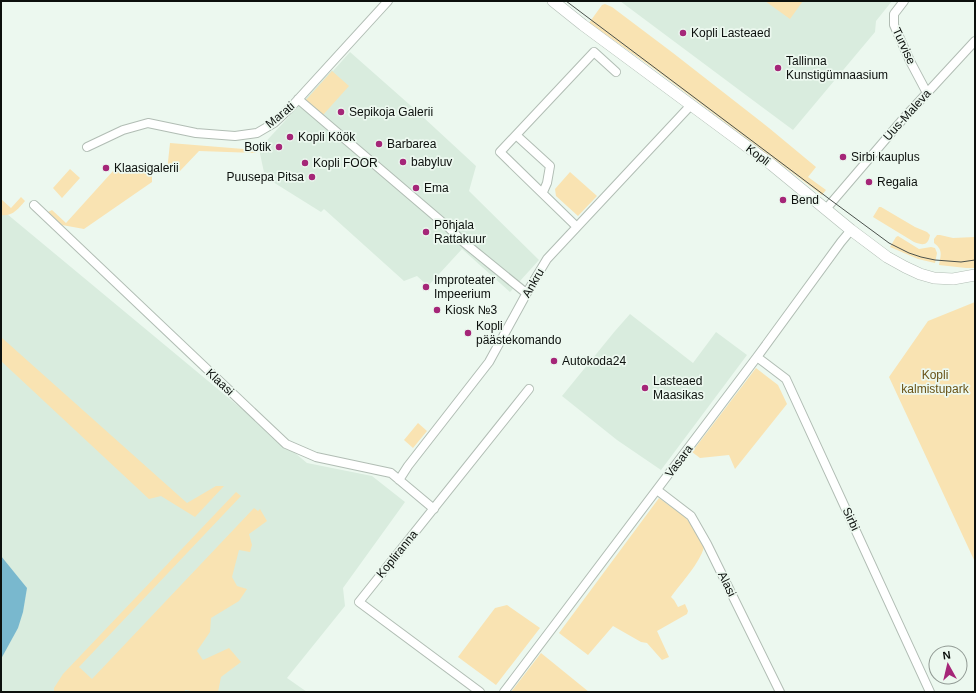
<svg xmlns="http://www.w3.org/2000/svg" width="976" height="693" font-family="Helvetica,sans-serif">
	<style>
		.built { fill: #d9ecde }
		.green { fill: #f9e3b2 }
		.water { fill: #79b8ce }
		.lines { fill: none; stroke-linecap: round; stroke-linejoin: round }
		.street-casing { stroke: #b1bdb4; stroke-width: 10 }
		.secondary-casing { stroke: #b1bdb4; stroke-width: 12 }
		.street { stroke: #fff; stroke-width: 8 }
		.secondary { stroke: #fff; stroke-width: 11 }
		.tram { stroke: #4a514c; stroke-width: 1 }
		.poi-dot { fill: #a52678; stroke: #ecf8ef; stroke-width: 1.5 }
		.labels { text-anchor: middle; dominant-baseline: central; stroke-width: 3.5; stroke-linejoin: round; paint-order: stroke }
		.poi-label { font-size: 12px; fill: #0c100d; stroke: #ecf8ef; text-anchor: start }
		.street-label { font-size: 12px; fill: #0c100d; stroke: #ecf8ef }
		.park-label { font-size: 12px; fill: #685215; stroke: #ecf8ef }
	</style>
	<rect width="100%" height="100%" fill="#ecf8ef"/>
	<path class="built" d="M620,1H892L876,21L875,32L793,130Z
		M350,52L410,105L476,166L469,191L539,260L510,292L462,249L428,286L417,276L404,281L324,209L321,212L265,177L259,149L332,70L333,71Z
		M1,209L307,463L372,476L405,502L343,588L345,606L287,678L307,692H1Z
		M630,314L693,363L716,332L747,355L661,470L617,440L562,396L615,331Z"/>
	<path class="green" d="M765,1H803L790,19Z
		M605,4L612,7L673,53L769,128L816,167L808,177L826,190L822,195L653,68L608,36L589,23L602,5Z
		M332,71L349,86L323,115L305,101Z
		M170,143L256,150V153L199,151L180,171H167Z
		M70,169L80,178L62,198L53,188Z
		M113,171H152V182L84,229L62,225L48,212L52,210L66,223Z
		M570,172L597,196L578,216L556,196L555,189Z
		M21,197L25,201C18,209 12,217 1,215V199L11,208Z
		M879,207H881L915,227L927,232L930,235C928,245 924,246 914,242L873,217Z
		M937,235H940L953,238L975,237V268H966L939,265C941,254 943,250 934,243V239Z
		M898,236L919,249L931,247L935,248L937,253L935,263L918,259L890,247L896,237Z
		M975,302V562L889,377L928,321Z
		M1,337L187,503L216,486H224L195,517L161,496L149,499L1,361Z
		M756,368L778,385L787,404L735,469L729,455L700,458L692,452Z
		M418,423L427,431L413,448L404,440Z
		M236,492L241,496L79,667L92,679L254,508L258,511L260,509L267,521L249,534L252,545L250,552L239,550L232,577L237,586L247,589L239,601L211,618L210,632L197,651L203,660L229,648L241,662L221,677L218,692H198L185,690V692H54V688L63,674Z
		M659,498L685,517L692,525L704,547C700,563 681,583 671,597L674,600L678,607L685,604L688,611L687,614L657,631L669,657L662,660L647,643L641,642L613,626L588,655L559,633Z
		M507,605L540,628L496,685L458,657L495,608Z
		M541,653L589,692H511Z"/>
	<path class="water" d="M1,556L27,588L23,612L18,628L1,659Z"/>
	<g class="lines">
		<g class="street-casing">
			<path id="street" d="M904,1L894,14V25L910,61L927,93
				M298,99L448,227L461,240L526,293
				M516,135L550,166L547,183L543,192
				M87,147L123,130L148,123L196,133L235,136L257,133L274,123L292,106L388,1
				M34,205L286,444L316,457L391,473L434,509
				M826,209L903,119L975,41
				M577,227L500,152L594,52L616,72
				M757,357L786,379L930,692
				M399,480L408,466L489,362L529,289L547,259L691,105
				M657,490L691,516L707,544L780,692
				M480,692L359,602L529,389
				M504,692L757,357L841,242L851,230"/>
		</g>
		<g class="secondary-casing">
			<path id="secondary" d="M553,1L583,25L772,165L851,230L887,257L905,267L920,274L934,278L953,279L975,275"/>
		</g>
		<use href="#street" class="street"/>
		<use href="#secondary" class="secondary"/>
		<path class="tram" d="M566,1L832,201L889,243L909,253L921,257L935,260L961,262L975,260"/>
	</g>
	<g class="poi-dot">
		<circle cx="683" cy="33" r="4"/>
		<circle cx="778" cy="68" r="4"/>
		<circle cx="341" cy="112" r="4"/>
		<circle cx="290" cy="137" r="4"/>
		<circle cx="379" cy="144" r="4"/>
		<circle cx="279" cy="147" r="4"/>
		<circle cx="843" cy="157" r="4"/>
		<circle cx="403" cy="162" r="4"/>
		<circle cx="305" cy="163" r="4"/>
		<circle cx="106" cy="168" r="4"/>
		<circle cx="312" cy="177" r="4"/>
		<circle cx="869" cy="182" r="4"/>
		<circle cx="416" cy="188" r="4"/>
		<circle cx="783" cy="200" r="4"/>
		<circle cx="426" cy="232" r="4"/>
		<circle cx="426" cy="287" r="4"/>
		<circle cx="437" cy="310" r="4"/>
		<circle cx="468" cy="333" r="4"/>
		<circle cx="554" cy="361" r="4"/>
		<circle cx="645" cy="388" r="4"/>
	</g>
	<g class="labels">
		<g class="poi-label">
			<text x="691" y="33">Kopli Lasteaed</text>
			<text x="786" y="61">Tallinna<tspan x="786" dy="14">Kunstigümnaasium</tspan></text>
			<text x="349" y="112">Sepikoja Galerii</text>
			<text x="298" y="137">Kopli Köök</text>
			<text x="387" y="144">Barbarea</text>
			<text x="271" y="147" text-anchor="end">Botik</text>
			<text x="851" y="157">Sirbi kauplus</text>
			<text x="411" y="162">babyluv</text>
			<text x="313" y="163">Kopli FOOR</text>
			<text x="114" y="168">Klaasigalerii</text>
			<text x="304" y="177" text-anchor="end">Puusepa Pitsa</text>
			<text x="877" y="182">Regalia</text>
			<text x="424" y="188">Ema</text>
			<text x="791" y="200">Bend</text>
			<text x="434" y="225">Põhjala<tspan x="434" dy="14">Rattakuur</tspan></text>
			<text x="434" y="280">Improteater<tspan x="434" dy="14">Impeerium</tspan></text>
			<text x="445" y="310">Kiosk №3</text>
			<text x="476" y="326">Kopli<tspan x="476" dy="14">päästekomando</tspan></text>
			<text x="562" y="361">Autokoda24</text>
			<text x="653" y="381">Lasteaed<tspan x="653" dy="14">Maasikas</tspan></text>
		</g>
		<g class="street-label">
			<text transform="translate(904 46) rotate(65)">Turvise</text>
			<text transform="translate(280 115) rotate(-40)">Marati</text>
			<text transform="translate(907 115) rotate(-48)">Uus-Maleva</text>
			<text transform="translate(758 155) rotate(37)">Kopli</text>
			<text transform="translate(533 283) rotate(-60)">Ankru</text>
			<text transform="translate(220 382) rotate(43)">Klaasi</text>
			<text transform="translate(679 461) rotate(-53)">Vasara</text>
			<text transform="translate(851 519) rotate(65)">Sirbi</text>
			<text transform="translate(397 554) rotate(-51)">Kopliranna</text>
			<text transform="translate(727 584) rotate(64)">Alasi</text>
		</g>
		<g class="park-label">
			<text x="935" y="375">Kopli<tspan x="935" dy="14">kalmistupark</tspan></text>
		</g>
	</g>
	<rect width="976" height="693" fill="none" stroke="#0c100d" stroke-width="4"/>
	<g transform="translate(948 665) rotate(352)"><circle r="19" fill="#ecf8ef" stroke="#929b95"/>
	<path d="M0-3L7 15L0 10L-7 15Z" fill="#a52678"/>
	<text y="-6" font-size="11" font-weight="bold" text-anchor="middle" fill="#0c100d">N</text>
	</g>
</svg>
